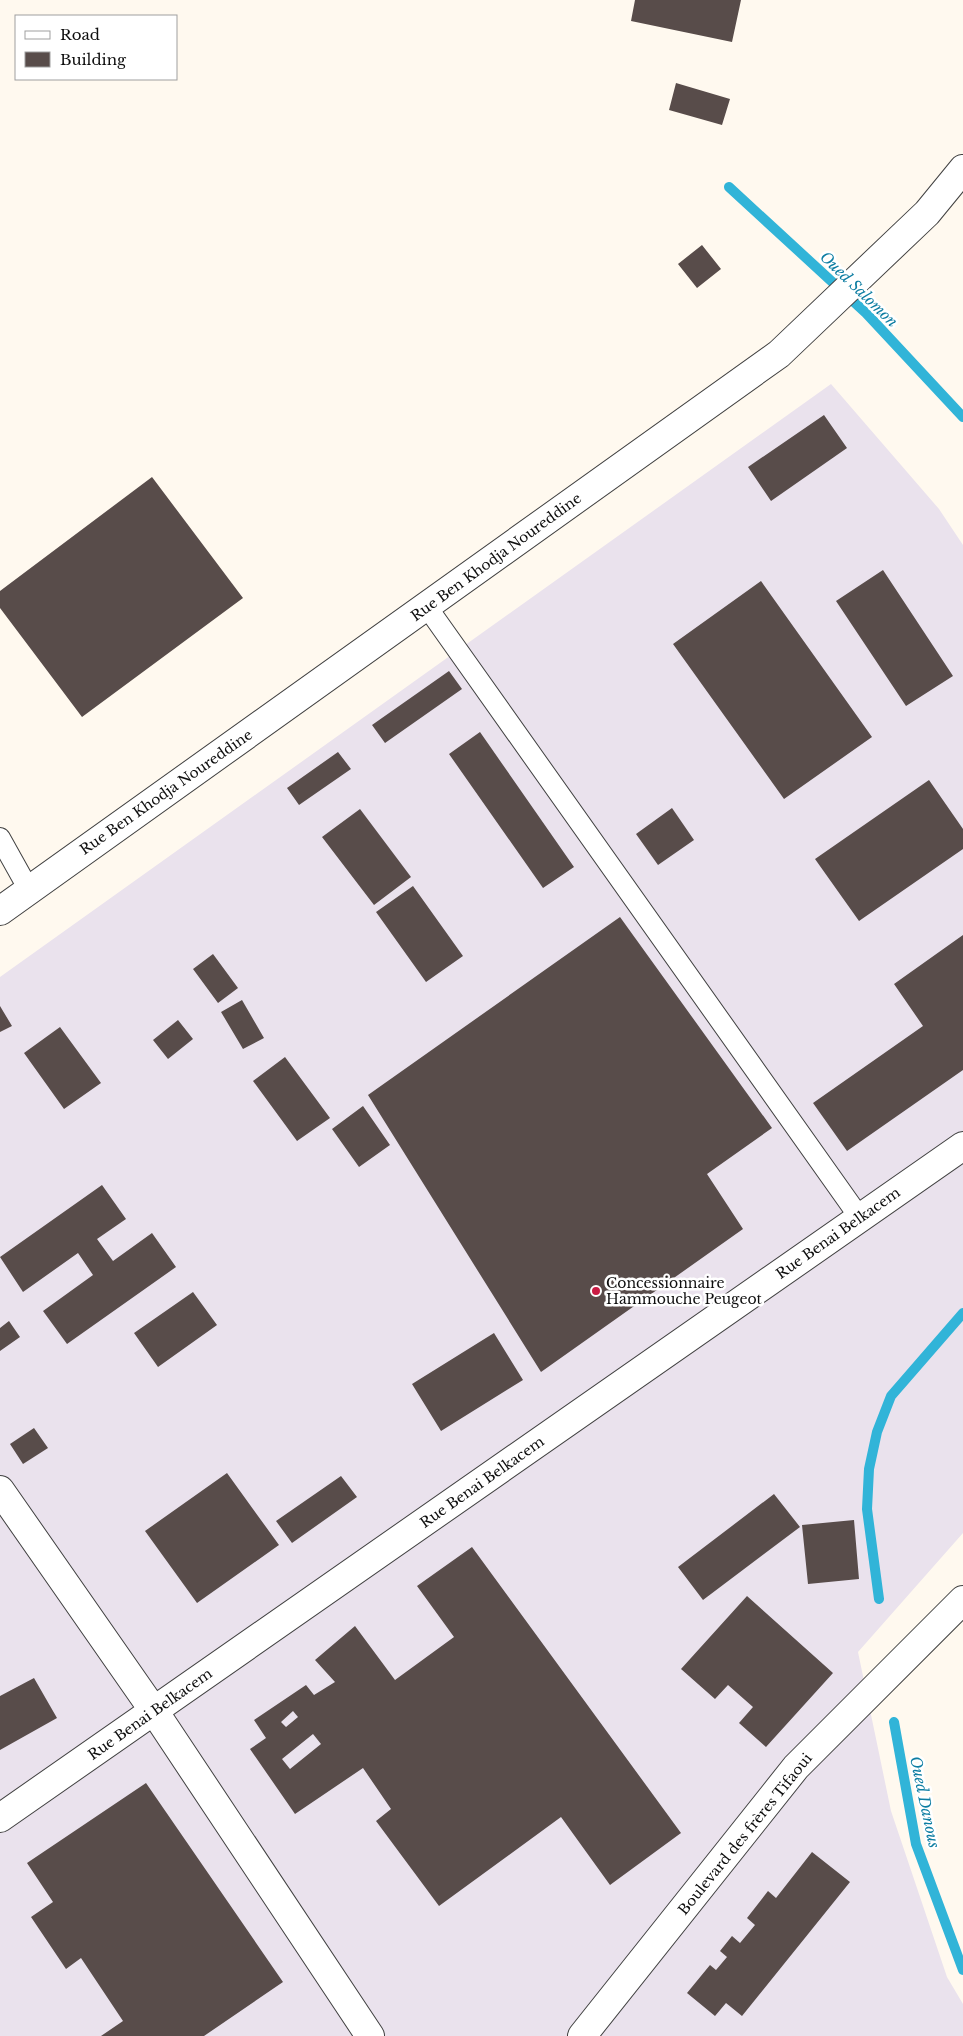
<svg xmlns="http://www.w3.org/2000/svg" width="963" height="2036" font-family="'Libre Baskerville',serif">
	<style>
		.industrial { fill: #eae2ed }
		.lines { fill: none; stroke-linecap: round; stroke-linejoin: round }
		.stream { stroke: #31b4d8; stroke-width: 10 }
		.building { fill: #584c4a; fill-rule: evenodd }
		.service-casing { stroke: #414141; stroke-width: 22 }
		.minor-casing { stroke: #414141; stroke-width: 30 }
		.service { stroke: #fff; stroke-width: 20 }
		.minor { stroke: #fff; stroke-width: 28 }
		.poi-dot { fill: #c91b43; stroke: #fff; stroke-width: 2 }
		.labels { text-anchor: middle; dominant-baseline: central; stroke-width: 5; stroke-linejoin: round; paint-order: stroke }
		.street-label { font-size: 14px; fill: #0e0e0e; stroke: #fff }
		.poi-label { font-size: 14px; fill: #0e0e0e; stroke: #fff; text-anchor: start }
		.water-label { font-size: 15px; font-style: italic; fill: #0d7da2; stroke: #fff }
	</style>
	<rect width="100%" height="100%" fill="#fff9ef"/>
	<path class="industrial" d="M831,384L939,509L963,545V1533L858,1652L891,1811L947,1977L963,2004V2036H0V977Z"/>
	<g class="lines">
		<path class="stream" d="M729,187L866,313L963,417
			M879,1599L867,1509L869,1469L877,1432L891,1396L963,1313
			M894,1722L916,1844L963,1970"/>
	</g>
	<path class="building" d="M635,0H741L732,42L631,21Z
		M676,83L730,99L722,125L669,110Z
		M702,245L721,269L697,288L678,264Z
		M824,415L847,448L771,501L748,467Z
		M152,477L243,598L82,717L0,608V591Z
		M883,570L953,676L906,706L836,601Z
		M761,581L872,737L784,799L673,644Z
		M449,671L462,689L385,743L372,725Z
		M480,732L574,867L543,888L449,754Z
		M338,752L351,769L299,805L287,788Z
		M929,780L963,829V849L859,921L815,859Z
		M672,808L694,840L658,865L636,834Z
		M360,809L411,877L374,905L322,837Z
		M413,886L463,956L426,982L376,912Z
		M620,917L772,1128L707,1174L743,1229L541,1372L368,1095Z
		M963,935V1070L847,1151L813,1103L923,1026L894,984Z
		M213,954L238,988L218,1003L193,969Z
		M242,1000L264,1038L243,1049L221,1012Z
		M0,1006L12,1026L0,1032Z
		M178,1020L193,1039L168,1059L153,1040Z
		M60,1027L101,1083L64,1109L24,1053Z
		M285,1057L330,1118L297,1141L253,1081Z
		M363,1106L390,1145L359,1167L332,1129Z
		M102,1185L126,1219L97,1239L113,1261L152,1233L176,1267L67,1344L43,1311L93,1275L78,1253L23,1292L0,1257Z
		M193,1292L217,1325L158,1367L134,1333Z
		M9,1321L20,1337L0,1351V1328Z
		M494,1333L523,1380L441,1431L412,1384Z
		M34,1428L48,1448L23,1464L10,1444Z
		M227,1473L279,1545L197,1603L145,1531Z
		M341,1476L357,1497L292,1543L276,1521Z
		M774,1494L800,1527L703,1600L678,1567Z
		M854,1520L859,1579L808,1584L802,1525Z
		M472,1547L681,1833L610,1885L561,1817L439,1906L376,1821L391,1809L363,1768L295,1814L250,1749L266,1738L254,1720L306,1685L314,1695L335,1682L315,1660L355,1626L395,1680L454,1637L417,1586ZM293,1711L298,1717L286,1727L281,1722ZM313,1734L321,1744L290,1769L282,1759Z
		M747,1596L833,1673L766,1747L739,1723L753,1707L728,1685L715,1699L681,1669Z
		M34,1678L57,1718L0,1750V1696Z
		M146,1783L283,1982L204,2036H101L123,2021L81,1958L66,1969L31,1917L53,1902L27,1863Z
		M812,1852L850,1882L742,2016L726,2003L715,2016L687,1993L710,1965L716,1970L727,1957L720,1951L732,1936L740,1943L755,1925L747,1918L768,1891L776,1898Z"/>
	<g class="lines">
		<g class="service-casing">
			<path id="service" d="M427,607L860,1218
				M0,838L29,890"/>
		</g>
		<g class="minor-casing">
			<path id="minor" d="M0,911L779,354L927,213L963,169
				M0,1490L154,1711L370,2036
				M0,1818L963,1146
				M582,2036L796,1767L963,1600"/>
		</g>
		<use href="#service" class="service"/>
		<use href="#minor" class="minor"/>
	</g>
	<circle class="poi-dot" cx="596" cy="1291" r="5"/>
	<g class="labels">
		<g class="street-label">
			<text transform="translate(496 557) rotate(-36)">Rue Ben Khodja Noureddine</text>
			<text transform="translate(166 792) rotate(-35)">Rue Ben Khodja Noureddine</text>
			<text transform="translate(838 1233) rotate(-35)">Rue Benai Belkacem</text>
			<text transform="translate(482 1482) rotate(-35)">Rue Benai Belkacem</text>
			<text transform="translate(150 1714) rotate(-35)">Rue Benai Belkacem</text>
			<text transform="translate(745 1834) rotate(-51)">Boulevard des frères Tifaoui</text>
		</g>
		<g class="poi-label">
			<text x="606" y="1283">Concessionnaire<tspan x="606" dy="16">Hammouche Peugeot</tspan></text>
		</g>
		<g class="water-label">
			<text transform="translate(859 289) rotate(44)">Oued Salomon</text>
			<text transform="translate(925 1802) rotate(78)">Oued Danous</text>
		</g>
	</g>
	<rect x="15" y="15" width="162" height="65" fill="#ffffff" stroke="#9f9f9f"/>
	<rect x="25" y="31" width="25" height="8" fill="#ffffff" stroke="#9f9f9f"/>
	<text x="60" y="40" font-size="15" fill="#0e0e0e">Road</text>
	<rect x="25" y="52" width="25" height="15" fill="#584c4a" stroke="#9f9f9f"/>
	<text x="60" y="65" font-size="15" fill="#0e0e0e">Building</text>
</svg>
